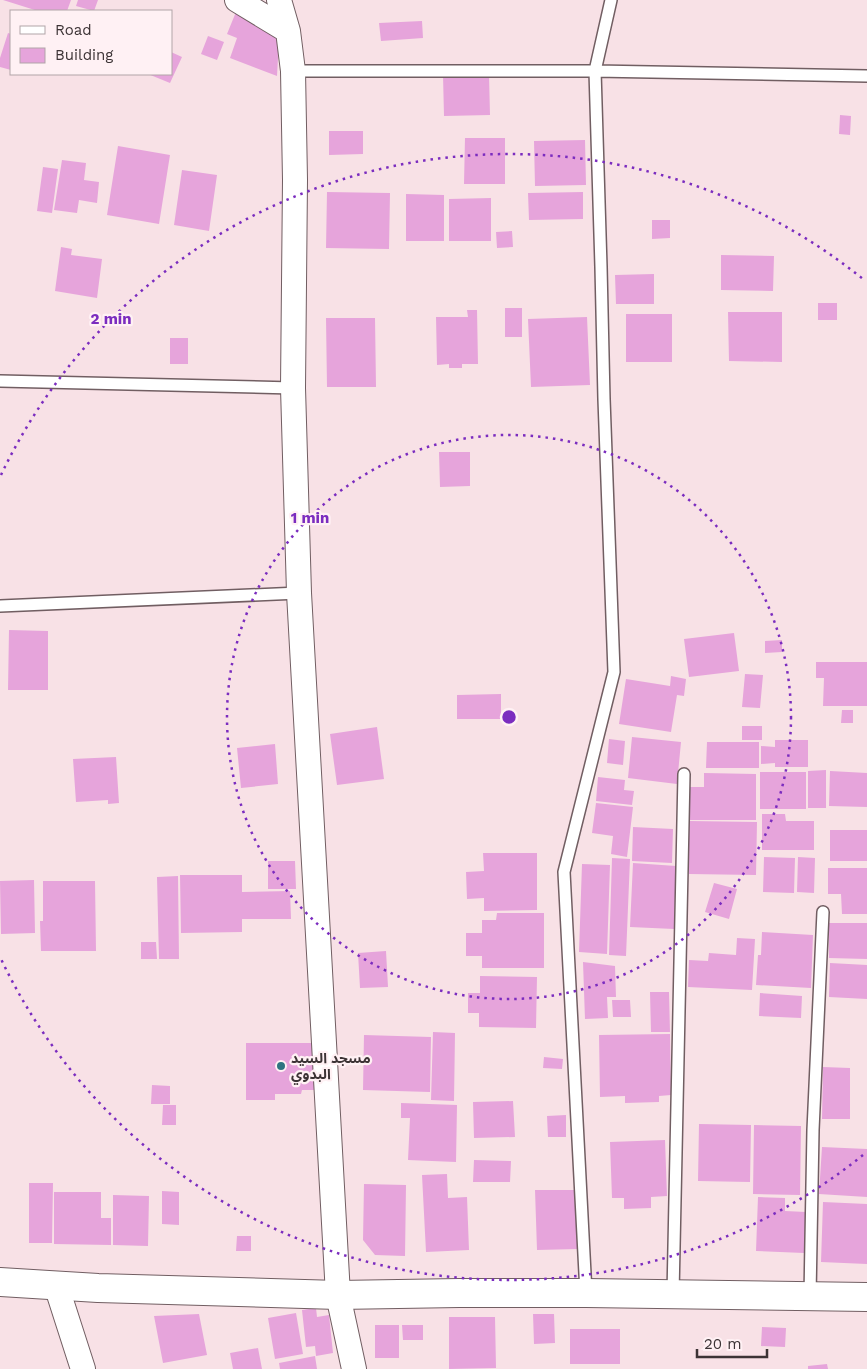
<svg xmlns="http://www.w3.org/2000/svg" width="867" height="1369" font-family="'Work Sans','Noto Sans Arabic',sans-serif">
	<style>
		.building { fill: #e6a4db }
		.lines { fill: none; stroke-linecap: round; stroke-linejoin: round }
		.service-casing { stroke: #715e62; stroke-width: 14 }
		.minor-casing { stroke: #715e62; stroke-width: 26 }
		.tertiary-casing { stroke: #715e62; stroke-width: 30 }
		.service { stroke: #fff; stroke-width: 11 }
		.minor { stroke: #fff; stroke-width: 24 }
		.tertiary { stroke: #fff; stroke-width: 28 }
		.ring { fill: none; stroke: #7b2cbf; stroke-width: 2.5; stroke-dasharray: 2.5 5 }
		.poi-dot { fill: #2e7481; stroke: #fff1f4; stroke-width: 2 }
		.labels { text-anchor: middle; dominant-baseline: central; stroke-width: 4.5; stroke-linejoin: round; paint-order: stroke }
		.poi-label { font-size: 14px; font-weight: bold; fill: #3c3335; stroke: #fff1f4; text-anchor: start }
		.centre { fill: #7b2cbf; stroke: #fff1f4; stroke-width: 2.5 }
		.ring-label { font-size: 15px; text-anchor: middle; font-weight: bold; fill: #7b2cbf; stroke: #fff1f4; stroke-width: 4.5; stroke-linejoin: round; paint-order: stroke }
	</style>
	<rect width="100%" height="100%" fill="#f8e1e6"/>
	<path class="building" d="M3,0H71L67,11H38Z
		M78,0H98L94,11L76,6Z
		M238,7L262,23L279,40L277,76L230,58L237,38L227,34Z
		M422,21L423,38L381,41L379,23Z
		M8,33L11,34V70L0,67V58Z
		M208,36L224,42L217,60L201,54Z
		M171,52L182,57L170,83L148,74H171Z
		M489,74L490,115L444,116L443,75Z
		M840,115L851,116L850,135L839,134Z
		M329,131H363V154L329,155Z
		M465,138H505V184H464Z
		M585,140L586,185L535,186L534,141Z
		M118,146L170,155L159,224L107,215Z
		M62,160L86,163L84,180L99,182L97,203L79,200L77,213L54,210Z
		M43,167L58,169L52,213L37,211Z
		M182,170L217,175L209,231L174,225Z
		M327,192L390,193L389,249L326,248Z
		M583,192V219L529,220L528,193Z
		M406,194L444,195V241H406Z
		M491,198V241H449V199Z
		M652,220H670V238L652,239Z
		M512,231L513,247L497,248L496,232Z
		M61,247L72,249L71,255L102,259L97,298L55,291Z
		M721,255L774,256L773,291L721,290Z
		M654,274V304H616L615,275Z
		M818,303H837V320H818Z
		M505,308H522V337H505Z
		M467,310H477L478,364H462V368H449V364L437,365L436,317H468Z
		M728,312H782V362L729,361Z
		M626,314H672V362H626Z
		M587,317L590,385L531,387L528,319Z
		M326,318H375L376,387H327Z
		M170,338H188V364H170Z
		M439,452H470V486L440,487Z
		M9,630L48,631V690H8Z
		M734,633L739,671L689,677L684,639Z
		M782,640V652L765,653V641Z
		M816,662H867V706H823L824,678H816Z
		M745,674L763,675L760,708L742,707Z
		M671,676L686,679L684,696L677,695L671,732L619,724L626,679L670,686Z
		M501,694V719H457V695Z
		M842,710H853V723H841Z
		M742,726H762V740H742Z
		M377,727L384,779L337,785L330,734Z
		M632,737L681,742L677,784L628,778Z
		M609,739L625,741L623,765L607,763Z
		M775,740H808V767H775V763L761,764V746L775,747Z
		M707,742H759V768H706Z
		M275,744L278,784L241,788L237,748Z
		M116,757L119,803L108,804V800L76,802L73,759Z
		M826,770V808H808V771Z
		M830,771L867,773V807L829,806Z
		M760,772H806V809H760Z
		M704,773L756,774V820H687L688,787H704Z
		M598,777L625,780L624,790L634,791L632,805L596,801Z
		M596,803L633,807L627,857L611,854L613,836L592,833Z
		M762,814H785L786,821H814V850H762Z
		M689,821L757,822L756,875L689,874Z
		M633,827L673,829L672,863L632,861Z
		M830,830H867V861H830Z
		M483,853H537V910L484,911V898L467,899L466,872L484,871Z
		M764,857L795,858L794,893L763,892Z
		M798,857L815,858L814,893L797,892Z
		M612,858L630,859L626,956L609,955Z
		M268,861H295L296,889H268Z
		M633,863L676,866L674,929L630,927Z
		M582,864L610,865L607,954L579,952Z
		M828,868H867V914H842L841,894H828Z
		M180,875H242V892L290,891L291,919H242V932L181,933Z
		M178,876L179,959H159L157,877Z
		M34,880L35,933L1,934L0,881Z
		M43,881H95L96,951H41L40,921H43Z
		M714,883L737,889L729,919L705,912Z
		M497,913H544V968H482V956H466V933H482V920H496Z
		M829,923H867V959L829,958Z
		M762,932L813,935L811,988L756,985L758,955H761Z
		M737,938L755,939L752,990L688,987L689,960L708,961L709,953L736,955Z
		M141,942H156L157,959H141Z
		M386,951L388,987L360,988L358,953Z
		M583,962L615,966L616,997H607L608,1018L585,1019Z
		M830,963L867,965V999L829,997Z
		M480,976L537,977L536,1028L479,1027V1013H468V993H480Z
		M650,992H669L670,1032H651Z
		M760,993L802,996L801,1018L759,1016Z
		M612,1000H630L631,1017H613Z
		M433,1032L455,1033L454,1101L431,1100Z
		M670,1034L671,1095L659,1096V1102L625,1103V1096L600,1097L599,1035Z
		M364,1035L431,1037L430,1092L363,1090Z
		M246,1043H316V1090H302L301,1094H275V1100H246Z
		M544,1057L563,1059L562,1069L543,1068Z
		M823,1067L850,1068V1119H822Z
		M152,1085L170,1086V1104H151Z
		M513,1101L515,1137L474,1138L473,1102Z
		M401,1103L457,1105L456,1162L408,1160L410,1118H401Z
		M163,1105H176V1125H162Z
		M566,1115V1137H548L547,1116Z
		M699,1124L751,1125L750,1182L698,1181Z
		M754,1125L801,1126L800,1195L753,1194Z
		M665,1140L667,1196L651,1197V1208L624,1209V1198H612L610,1142Z
		M822,1147L867,1149V1197L819,1194Z
		M474,1160L511,1161L510,1182H473Z
		M447,1174L448,1198L467,1197L469,1250L426,1252L422,1175Z
		M29,1183H53L52,1243H29Z
		M364,1184L406,1185L405,1256L375,1255L363,1240Z
		M535,1190H576L578,1249L537,1250Z
		M162,1191L179,1192V1225L162,1224Z
		M54,1192H101V1218H111V1245L54,1244Z
		M113,1195L149,1196L148,1246L113,1245Z
		M758,1197L785,1198V1211L806,1212L804,1253L756,1251Z
		M823,1202L867,1204V1264L821,1262Z
		M237,1236H251V1251H236Z
		M316,1308L317,1317L329,1315L333,1353L316,1356L315,1346L306,1347L302,1310Z
		M296,1313L303,1354L275,1359L268,1318Z
		M199,1314L207,1355L163,1363L154,1316Z
		M533,1314H554L555,1343L534,1344Z
		M449,1317H495L496,1368L449,1369Z
		M375,1325H399V1358H375Z
		M402,1325H423V1340H403Z
		M762,1327L786,1328L785,1347L761,1346Z
		M570,1329H620V1364H570Z
		M258,1348L262,1369H233L230,1353Z
		M315,1356L317,1369H280L279,1363Z
		M827,1364L828,1369H808V1366Z"/>
	<g class="lines">
		<g class="service-casing">
			<path id="service" d="M293,71H595L867,76
				M0,381L293,388
				M0,606L299,593
				M586,1293L564,872L614,672L604,399L601,267L595,71L611,0
				M673,1294L684,774
				M810,1296L813,1130L823,912"/>
		</g>
		<g class="minor-casing">
			<path id="minor" d="M237,0L288,31
				M279,0L288,31L293,71L295,180L293,388L299,593L338,1295L354,1369
				M56,1285L83,1369"/>
		</g>
		<g class="tertiary-casing">
			<path id="tertiary" d="M0,1282L98,1288L338,1295L459,1293H586L867,1297"/>
		</g>
		<use href="#service" class="service"/>
		<use href="#minor" class="minor"/>
		<use href="#tertiary" class="tertiary"/>
	</g>
	<g class="ring">
		<circle cx="509" cy="717" r="282"/>
		<path d="M863 1155A563 563 0 0 1 1 959M1 475A563 563 0 0 1 863 279"/>
	</g>
	<circle class="poi-dot" cx="281" cy="1066" r="5"/>
	<g class="labels">
		<g class="poi-label">
			<text x="291" y="1058">مسجد السيد<tspan x="291" dy="16">البدوي</tspan></text>
		</g>
	</g>
	<circle cx="509" cy="717" r="8" class="centre"/>
	<g class="ring-label">
		<text x="111" y="324">2 min</text>
		<text x="310" y="523">1 min</text>
	</g>
	<rect x="10" y="10" width="162" height="65" fill="#fff1f4" stroke="#b1a5a8"/>
	<rect x="20" y="26" width="25" height="8" fill="#ffffff" stroke="#b1a5a8"/>
	<text x="55" y="35" font-size="15" fill="#3c3335">Road</text>
	<rect x="20" y="48" width="25" height="15" fill="#e6a4db" stroke="#b1a5a8"/>
	<text x="55" y="60" font-size="15" fill="#3c3335">Building</text>
	<path d="M697 1349v8h70v-8" fill="none" stroke="#3c3335" stroke-width="2.5"/>
	<text x="704" y="1349" font-size="15" fill="#3c3335" stroke="#fff1f4" stroke-width="4" paint-order="stroke">20 m</text>
</svg>
